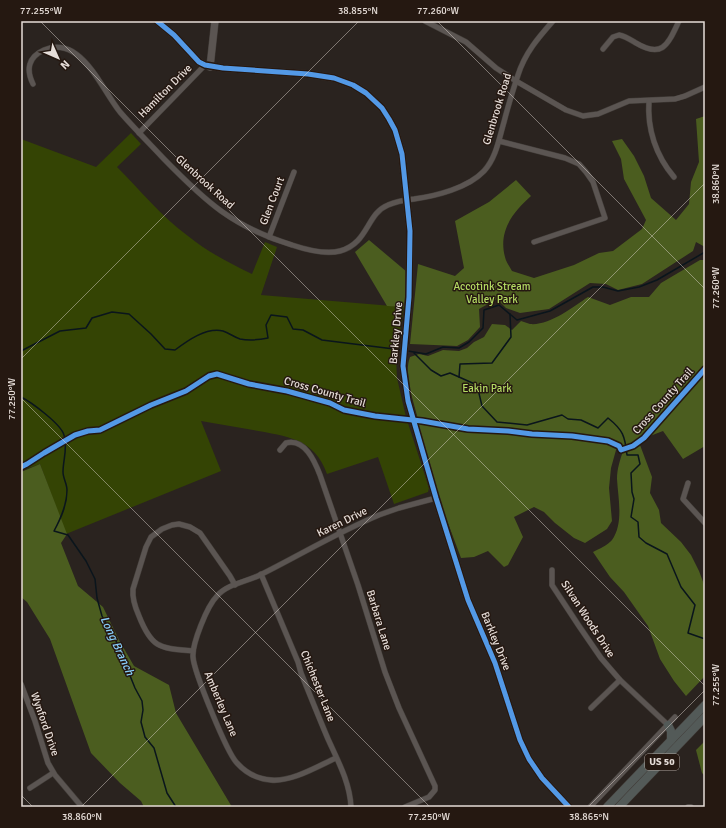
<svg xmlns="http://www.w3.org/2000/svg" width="726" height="828" font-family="Signika,sans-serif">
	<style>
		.green { fill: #344404 }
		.forest { fill: #4b5d1f }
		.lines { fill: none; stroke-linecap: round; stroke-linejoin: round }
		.stream { stroke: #0a151c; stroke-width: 1.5 }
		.street-casing { stroke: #443f3b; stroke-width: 6 }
		.secondary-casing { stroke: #443f3b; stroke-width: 8 }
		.primary-casing { stroke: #443f3b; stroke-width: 9 }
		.street { stroke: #5b5552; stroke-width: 5 }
		.secondary { stroke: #5b5552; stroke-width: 7 }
		.primary { stroke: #535a58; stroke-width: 8 }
		.cycleway-casing { stroke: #251811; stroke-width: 8 }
		.cycleway { stroke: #5399e6; stroke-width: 5 }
		.ticks { fill: none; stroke: #e6ddd8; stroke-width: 1; stroke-opacity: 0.45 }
		.labels { text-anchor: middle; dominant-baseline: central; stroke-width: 3; stroke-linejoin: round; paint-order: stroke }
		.shield { fill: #251811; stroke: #aca29c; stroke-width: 1 }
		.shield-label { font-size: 10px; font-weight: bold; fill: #e6ddd8 }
		.street-label { font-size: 11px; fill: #e6ddd8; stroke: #251811 }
		.park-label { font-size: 11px; fill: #b4db63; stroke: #251811 }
		.water-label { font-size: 12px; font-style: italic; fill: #87ccf7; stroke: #251811 }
		.neatline { fill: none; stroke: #e6ddd8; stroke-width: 1.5 }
		.ticks-label { font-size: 10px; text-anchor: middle; fill: #e6ddd8 }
	</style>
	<rect width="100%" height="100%" fill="#2a231f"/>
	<path class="green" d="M131,133L141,144L117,167C140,190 162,217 188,236C208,252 229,263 252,274L265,242L277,247L261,295L404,307L396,358L397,378L406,417L429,488L428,492L394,504L378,457L327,474C315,438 285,436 253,430C236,427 218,424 201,421L221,471L66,534L40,464L21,471V139L96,167Z"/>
	<g class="forest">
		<path d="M705,116V247L696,242L693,251L642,284L618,290L606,284L590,283L549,309L520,313L506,308L497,299L479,309L480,327L468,340L457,346L410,344L418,264L455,276L464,268L455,221L489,202L516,180L531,196C513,212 498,231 505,257C506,262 510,267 512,271L534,278L574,265L599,253L613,251L642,229L646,220L624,179L621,159L612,141L622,139L634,156L644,176L651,198L676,220L689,204L691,182L699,162L696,119Z"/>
		<polygon points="369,240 407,272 405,307 387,306 355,252"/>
		<path d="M700,260H705V367L644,439L637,444L616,450L611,468L609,488L612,521L607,529L585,543L574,538L555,523L544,512L534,507L514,517L523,537L508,565L504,567L488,551L474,557L461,558L437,494L416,423L418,420C414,401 403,376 410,357L419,354L428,356L443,350L459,351L467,348L474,342L484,337L492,324L505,325L512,330L521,321C524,322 527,323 530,324C549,326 573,307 588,297L610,305L631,297H649L661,283Z"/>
		<polygon points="705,372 705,446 683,459 663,431 650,436"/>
		<path d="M640,445L652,477L650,493L659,510L661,523L681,542L691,555L699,571L705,587V676L686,696L674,681L660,659L648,626L624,592L610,577L593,552C599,549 608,545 612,540C624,523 618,498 617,479C617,469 620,460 623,451Z"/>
		<polygon points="40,464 67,534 61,543 78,586 103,607 119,640 134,666 169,685 176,713 232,807 144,807 141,801 120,783 91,753 50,639 27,602 21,597 21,472"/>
		<polygon points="705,741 705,776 702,773 696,750"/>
	</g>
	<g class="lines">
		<g class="stream">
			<path d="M510,314L511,337L492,363L460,364L459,377L477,385L482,406L497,422L527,425L562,415L568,419L581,420L598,428L608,418C623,430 625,436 627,455H638L640,464L631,473L632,492L634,499L631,517L638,522L639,537L646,543L667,554L681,587L695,605L688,633L705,639"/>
			<path d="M21,351L60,331L86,328L92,318L112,312L129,314L151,334L165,349L175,350C187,341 206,327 223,331C229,333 234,337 240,339C250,341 258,340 268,338L266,325L271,315L287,317L293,329L303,330L322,340L402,350"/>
			<polyline points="408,351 426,354 443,347 459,348 469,342 483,328 484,310 499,305 517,320 550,311 593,287 603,287 618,291 639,287 657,280 705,252"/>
			<polyline points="414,353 431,370 441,376 450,373 459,377"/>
			<path d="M21,397C31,402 61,424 64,435C68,448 63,460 63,472C63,478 67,484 67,490C67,505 61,518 54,531L68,535L86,561L95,579L97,598L102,616L116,641L135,688L142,701L143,710L141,722L145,737L154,748L167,793L176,807"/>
		</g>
		<g class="street-casing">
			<g id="street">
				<polyline points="425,21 466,42 496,68 516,81 566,110 583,116 598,114 629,101 675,99 685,96 705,87"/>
				<path d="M603,49L613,37L619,35C625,36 631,40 636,43C663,59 668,44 679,21"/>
				<path d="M33,84C26,70 28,57 44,50C55,45 67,47 76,54C94,67 106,94 120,112C134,128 149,143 164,159C206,202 233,227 292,245C307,250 325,255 340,251C369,243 366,214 388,205C397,201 405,200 414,199C436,196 468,188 484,171C496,158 499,139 504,122C508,106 513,90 518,75C525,53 538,38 553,21"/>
				<path d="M649,101C647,129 656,156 674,177"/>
				<polyline points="139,133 205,65"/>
				<polyline points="499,141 565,158 579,164 586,172 593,182 605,218 534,242"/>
				<polyline points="269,237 294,172"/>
				<path d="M280,450L286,443C305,438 315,462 320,475L358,585L385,672L399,708L435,786V790L429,797L405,807"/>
				<polyline points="688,483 683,499 705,523"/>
				<polyline points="552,570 552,585 579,626 601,658 620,680 668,725"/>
				<path d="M261,574L298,662L301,673C310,695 319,718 328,739C338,761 350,783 351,807"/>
				<path d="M193,651C160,648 152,649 139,616C135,607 132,599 133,589L146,547L151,537L162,529L172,525L179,524L190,527L200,533L230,576L235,585"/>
				<polyline points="21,684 35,721 48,763 55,775 82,807"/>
				<polyline points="591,708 620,680"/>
				<path d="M336,758C318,766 292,782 271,780C258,779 246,773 237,763C227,753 194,672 193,657C192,644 207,606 217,596C227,584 246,582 260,575C300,555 338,532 379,515L399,508L436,498"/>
				<polyline points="30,788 53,773"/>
				<polyline points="590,807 675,717"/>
				<polyline points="688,807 691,807"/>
			</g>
		</g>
		<g class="secondary-casing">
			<g id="secondary">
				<polyline points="157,21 174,35 199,62 205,65 223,68 308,74 334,78 353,85 366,93 382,108 389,119 395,130 402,154 410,231 409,297 403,366 408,401 436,498 468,600 495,663 520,740 529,759 542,778 569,807"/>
				<polyline points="210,67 215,21"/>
			</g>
		</g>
		<g class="primary-casing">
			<g id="primary">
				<polyline points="668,725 671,731 671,740"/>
				<polyline points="607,807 705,705"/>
				<polyline points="619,807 705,717"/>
			</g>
		</g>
		<use href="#street" class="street"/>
		<use href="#secondary" class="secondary"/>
		<use href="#primary" class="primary"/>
		<g class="cycleway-casing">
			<g id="cycleway">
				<polyline points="157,21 174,35 199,62 205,65 223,68 308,74 334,78 353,85 366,93 382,108 389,119 395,130 402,154 410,231 409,297 403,366 408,401 436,498 468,600 495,663 520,740 529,759 542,778 569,807"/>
				<polyline points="21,467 27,464 44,453 75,435 88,431 100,430 151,405 186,391 209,376 217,374 249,384 287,391 330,403 344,410 375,416 422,421 468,429 508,431 532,434 572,436 608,441 619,446 621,450 633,446 644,438 705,369"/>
			</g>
		</g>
		<use href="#cycleway" class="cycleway"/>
	</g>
	<path class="ticks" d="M40,21L705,686M437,21L705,289M21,359L359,21M21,398L430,807M21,795L33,807M81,807L705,183M588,807L705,690"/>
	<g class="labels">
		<rect class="shield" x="645" y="754" width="34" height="16" rx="3"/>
		<g class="shield-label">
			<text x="662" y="762">US 50</text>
		</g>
		<g class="street-label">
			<text transform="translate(165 91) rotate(-45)">Hamilton Drive</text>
			<text transform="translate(497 109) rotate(-73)">Glenbrook Road</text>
			<text transform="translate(205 182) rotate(42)">Glenbrook Road</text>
			<text transform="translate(272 201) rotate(-69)">Glen Court</text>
			<text transform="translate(396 333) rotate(-85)">Barkley Drive</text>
			<text transform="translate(325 392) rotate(16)">Cross County Trail</text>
			<text transform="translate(663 401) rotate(-48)">Cross County Trail</text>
			<text transform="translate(342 522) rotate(-26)">Karen Drive</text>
			<text transform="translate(588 619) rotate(57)">Silvan Woods Drive</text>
			<text transform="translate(379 620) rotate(73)">Barbara Lane</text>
			<text transform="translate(496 641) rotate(68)">Barkley Drive</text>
			<text transform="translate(318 686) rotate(68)">Chichester Lane</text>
			<text transform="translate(221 704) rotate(67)">Amberley Lane</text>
			<text transform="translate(45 724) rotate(71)">Wynford Drive</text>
		</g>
		<g class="park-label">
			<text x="492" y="286">Accotink Stream<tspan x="492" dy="13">Valley Park</tspan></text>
			<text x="487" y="388">Eakin Park</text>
		</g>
		<g class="water-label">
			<text transform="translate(117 646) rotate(65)">Long Branch</text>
		</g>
	</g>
	<rect width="726" height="828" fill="none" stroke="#251811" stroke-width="44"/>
	<g transform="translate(58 58) rotate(135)" stroke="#251811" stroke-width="3" paint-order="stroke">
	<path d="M0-3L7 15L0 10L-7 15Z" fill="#e6ddd8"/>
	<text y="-6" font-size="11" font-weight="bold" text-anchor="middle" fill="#e6ddd8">N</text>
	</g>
	<rect x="22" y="22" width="682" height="784" class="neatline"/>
	<g class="ticks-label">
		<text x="41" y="14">77.255°W</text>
		<text x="358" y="14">38.855°N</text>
		<text x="438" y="14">77.260°W</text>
		<text transform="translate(715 184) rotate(-90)" y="4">38.860°N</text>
		<text transform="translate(715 288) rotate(-90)" y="4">77.260°W</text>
		<text transform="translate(11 399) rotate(-90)" y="4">77.250°W</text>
		<text transform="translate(715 685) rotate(-90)" y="4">77.255°W</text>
		<text x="82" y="820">38.860°N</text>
		<text x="429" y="820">77.250°W</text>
		<text x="589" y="820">38.865°N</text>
	</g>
</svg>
